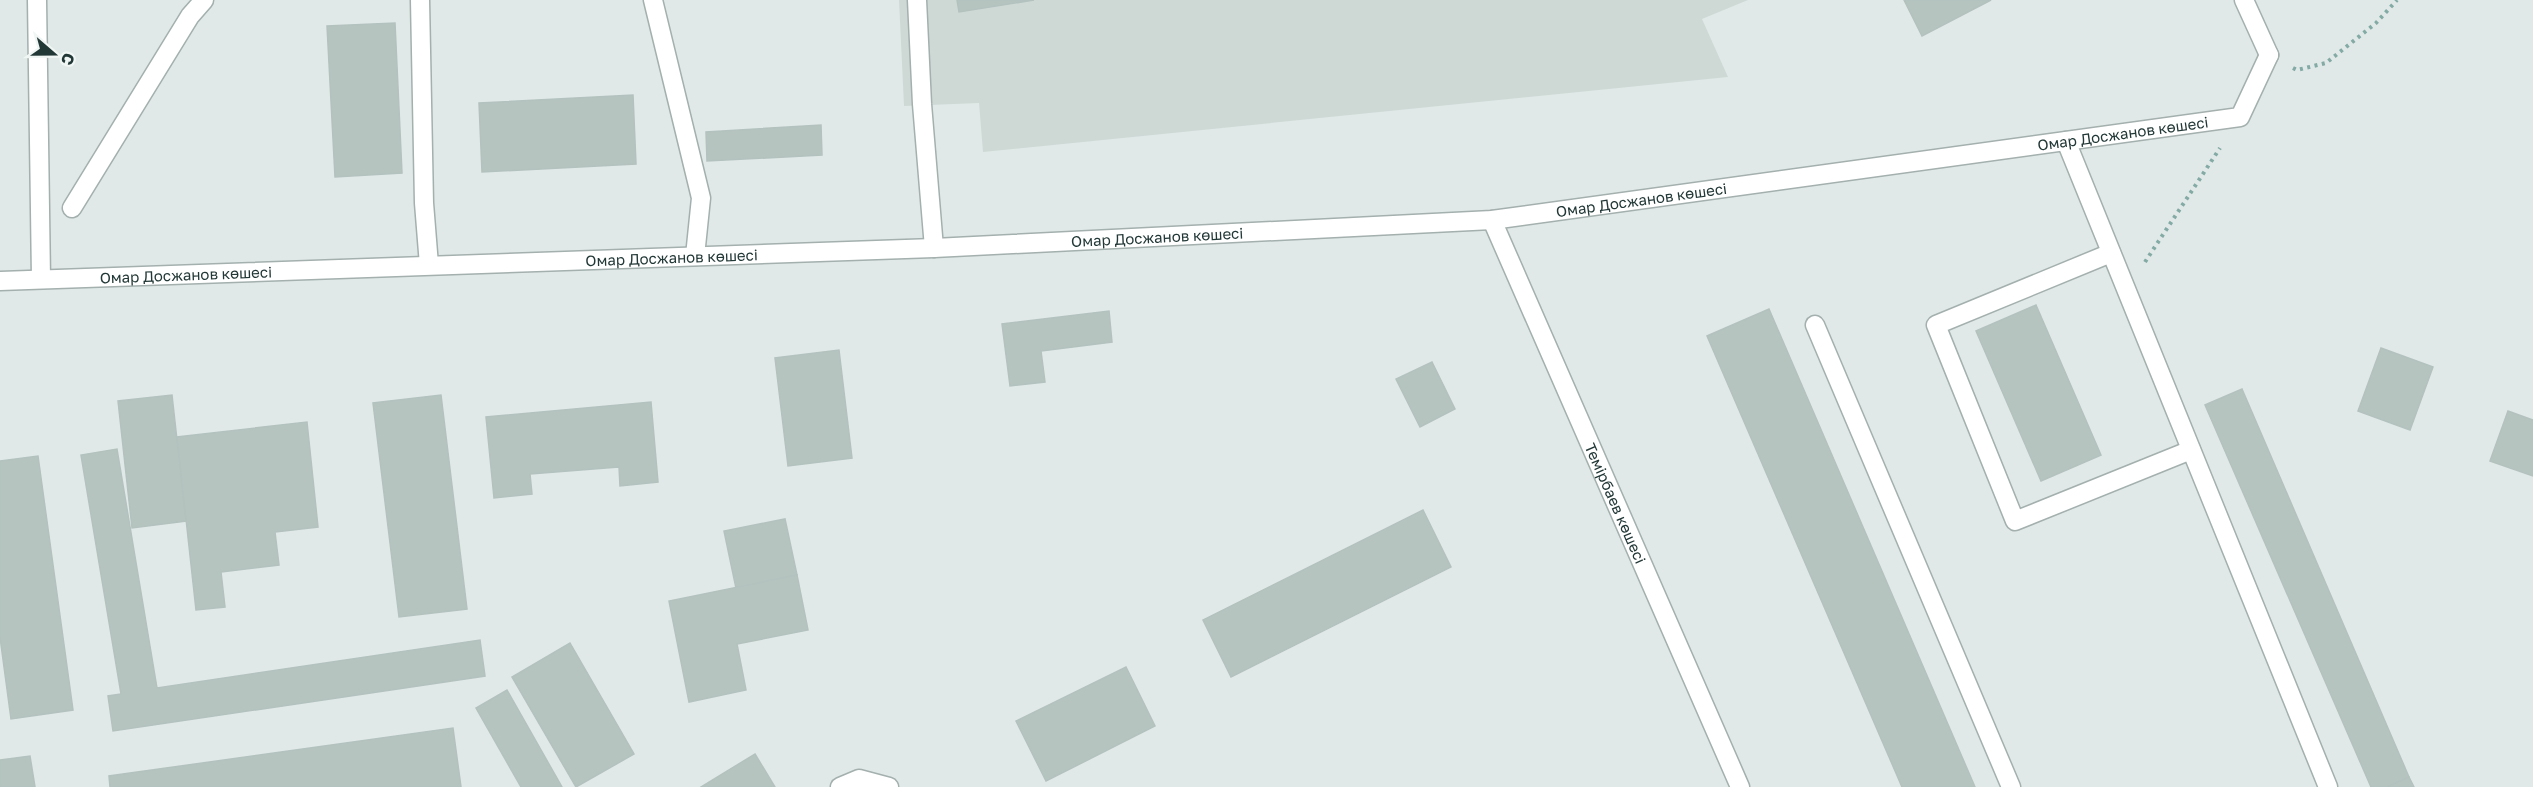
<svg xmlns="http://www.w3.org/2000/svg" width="2533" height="787" font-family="'Golos Text',sans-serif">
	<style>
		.built { fill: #ced9d6 }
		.building { fill: #b6c4c0; stroke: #b3c2be; stroke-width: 1.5 }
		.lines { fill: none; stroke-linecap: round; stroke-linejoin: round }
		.service-casing { stroke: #a3b0ae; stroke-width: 21 }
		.minor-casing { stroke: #a3b0ae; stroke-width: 21 }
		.tertiary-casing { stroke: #a3b0ae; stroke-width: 21 }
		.path { stroke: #83aaa4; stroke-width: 4; stroke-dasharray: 3 4.5; stroke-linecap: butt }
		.service { stroke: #fff; stroke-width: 18 }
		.minor { stroke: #fff; stroke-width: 18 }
		.tertiary { stroke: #fff; stroke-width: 18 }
		.labels { text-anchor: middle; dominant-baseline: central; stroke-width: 4.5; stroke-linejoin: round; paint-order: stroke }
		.street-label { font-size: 15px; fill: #223836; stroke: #f0f6f4 }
	</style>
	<rect width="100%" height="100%" fill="#e0e9e7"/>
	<polygon class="built" points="899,0 1748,0 1702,19 1728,77 983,152 979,103 904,106"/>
	<g class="building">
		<polygon points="957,0 1034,0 959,12"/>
		<polygon points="1904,0 1991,0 1922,36"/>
		<polygon points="395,23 402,173 335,177 327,26"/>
		<polygon points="633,95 636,164 482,172 479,103"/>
		<polygon points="821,125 822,155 707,161 706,132"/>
		<polygon points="2036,305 2101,455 2041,481 1976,331"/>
		<polygon points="1769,309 1975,787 1902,787 1707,336"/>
		<polygon points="1109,311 1112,342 1041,351 1045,382 1010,386 1002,324"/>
		<polygon points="2381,348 2433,367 2410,430 2358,411"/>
		<polygon points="839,350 852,458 788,466 775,358"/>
		<polygon points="1432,362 1455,409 1420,427 1396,379"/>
		<polygon points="2242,389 2409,777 2387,787 2371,787 2205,405"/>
		<polygon points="172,395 186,521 132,528 118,401"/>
		<polygon points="441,395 467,609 399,617 373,403"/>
		<polygon points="651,402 658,482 620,486 619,467 530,474 532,494 494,498 486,417"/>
		<polygon points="2508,411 2533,420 2533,476 2490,461"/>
		<polygon points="307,422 318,527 275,532 279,565 221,572 225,607 196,610 177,437"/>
		<polygon points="117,449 157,688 480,640 485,676 113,731 108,696 121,694 81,455"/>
		<polygon points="38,456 73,710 11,719 0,637 0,461"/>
		<polygon points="1423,510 1451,567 1231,677 1203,620"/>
		<polygon points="785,519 797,575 736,588 724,531"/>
		<polygon points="797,575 808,630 737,644 746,690 689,702 669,601"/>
		<polygon points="570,643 634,754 576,787 512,677"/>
		<polygon points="1126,667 1155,726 1046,781 1016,721"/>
		<polygon points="507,690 562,787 521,787 476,708"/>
		<polygon points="453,728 461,787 110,787 109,776"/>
		<polygon points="755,754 775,787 701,787"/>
		<polygon points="30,756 35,787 0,787 0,760"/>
		<polygon points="2409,777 2414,787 2387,787"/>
	</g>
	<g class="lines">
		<g class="service-casing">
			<g id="service">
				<polyline points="37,0 41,279"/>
				<polyline points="420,0 424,203 429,265"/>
				<polyline points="653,0 701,198 695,256"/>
				<polyline points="917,0 922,104 934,248"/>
				<polyline points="2066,141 2328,787"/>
				<polyline points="72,208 190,16 204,0"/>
				<polyline points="2111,253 1936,325 2015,521 2191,450"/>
				<polyline points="1815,325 2011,787"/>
				<polyline points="840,787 859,779 889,787"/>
			</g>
		</g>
		<g class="minor-casing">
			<polyline id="minor" points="2244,0 2269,55"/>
		</g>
		<g class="tertiary-casing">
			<g id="tertiary">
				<path id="s1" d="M1492,220L1740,787"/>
				<path id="s2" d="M0,281L934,248L1492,220L2240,117L2269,55"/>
			</g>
		</g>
		<g class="path">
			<polyline points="2293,68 2297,70 2326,63 2376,23 2397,0"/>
			<polyline points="2145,262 2220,148"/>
		</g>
		<use href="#service" class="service"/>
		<use href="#minor" class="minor"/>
		<use href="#tertiary" class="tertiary"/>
	</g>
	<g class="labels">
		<g class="street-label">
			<text stroke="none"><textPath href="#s2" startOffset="2130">Омар Досжанов көшесі</textPath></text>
			<text stroke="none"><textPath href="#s2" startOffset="1644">Омар Досжанов көшесі</textPath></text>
			<text stroke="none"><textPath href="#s2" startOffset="1158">Омар Досжанов көшесі</textPath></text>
			<text stroke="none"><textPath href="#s2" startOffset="672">Омар Досжанов көшесі</textPath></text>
			<text stroke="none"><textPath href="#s2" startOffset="186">Омар Досжанов көшесі</textPath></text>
			<text stroke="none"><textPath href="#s1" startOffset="309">Темірбаев көшесі</textPath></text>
		</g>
	</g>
	<g transform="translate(54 54) rotate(110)" stroke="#f0f6f4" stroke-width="4.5" paint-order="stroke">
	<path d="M0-4.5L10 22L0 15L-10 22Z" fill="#223836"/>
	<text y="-9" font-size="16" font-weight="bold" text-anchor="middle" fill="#223836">С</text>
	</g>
</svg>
